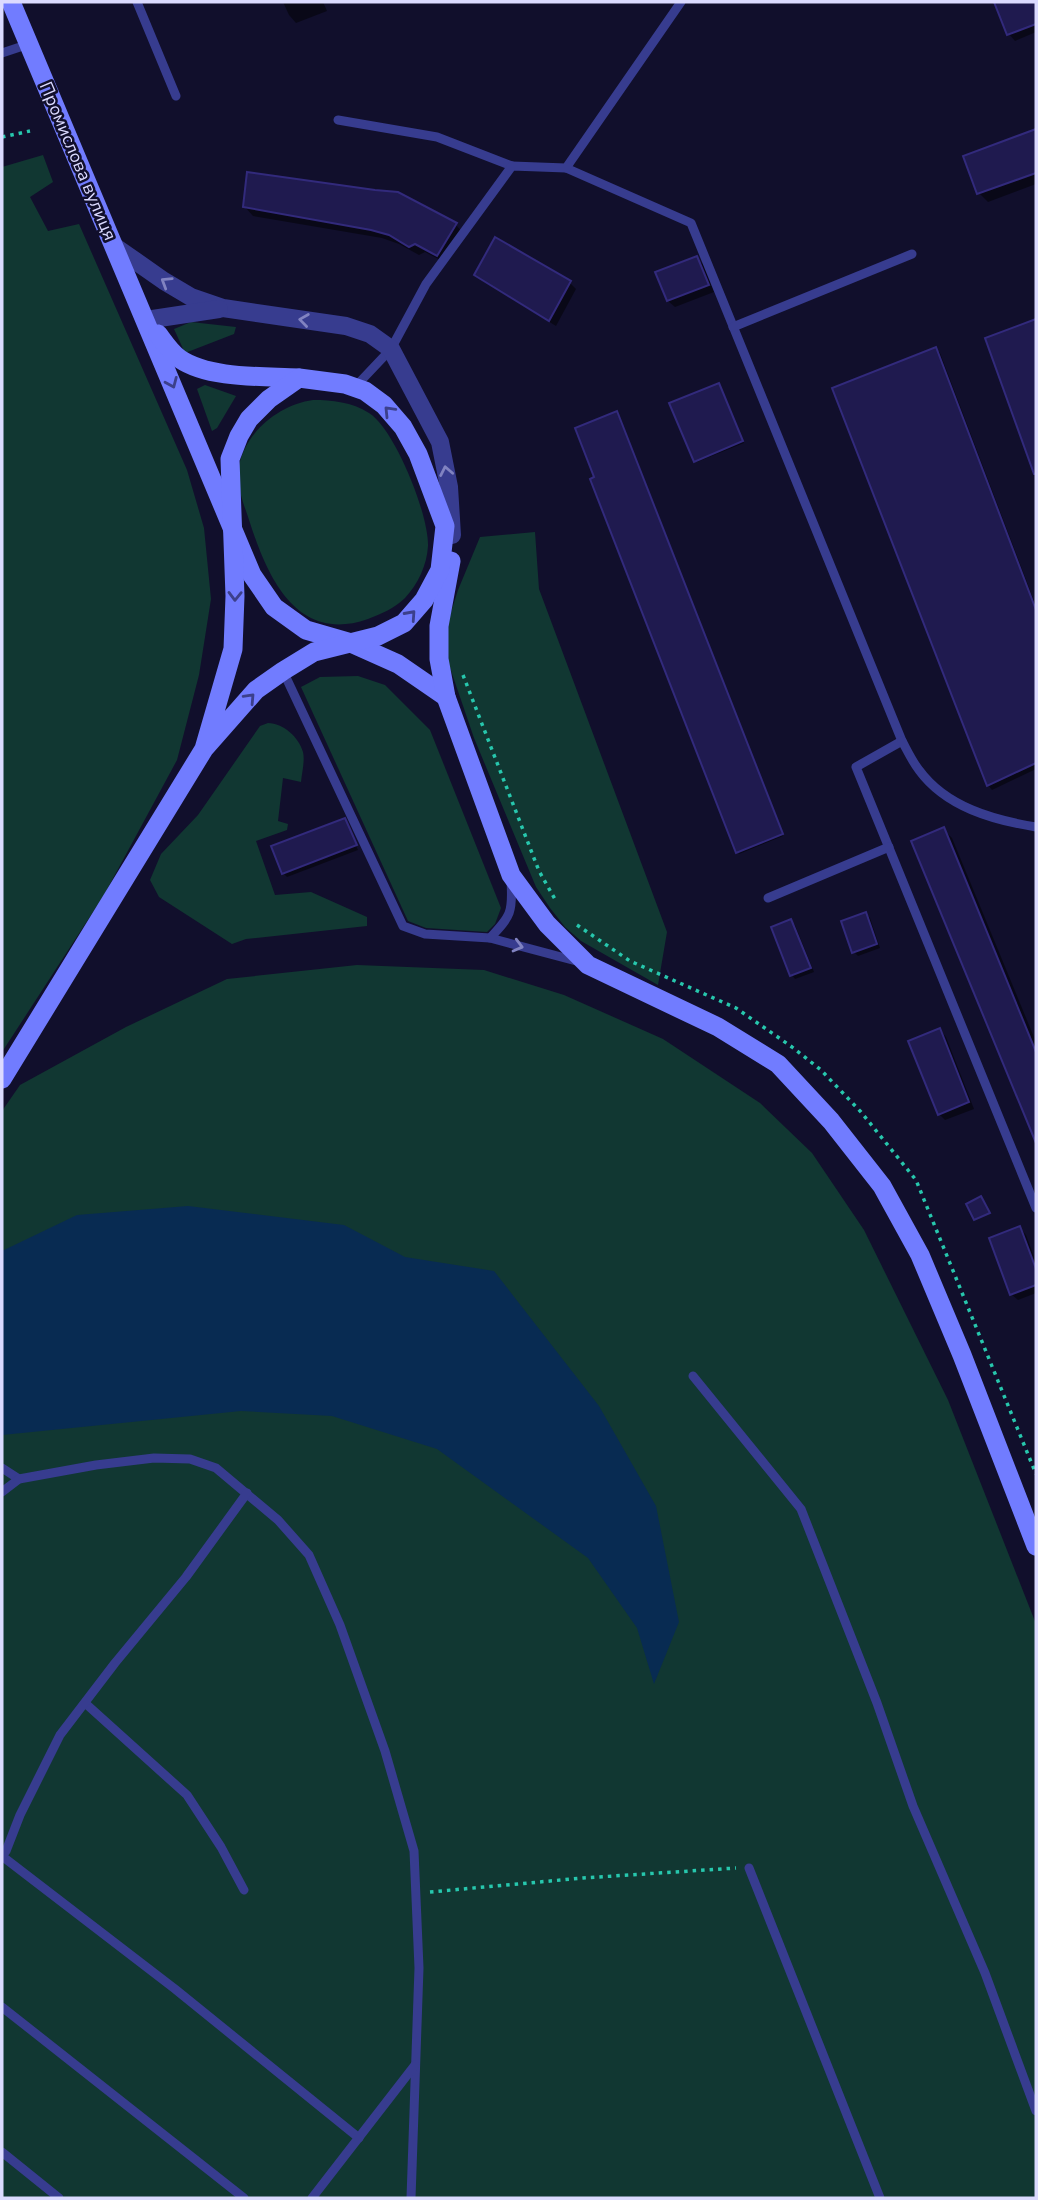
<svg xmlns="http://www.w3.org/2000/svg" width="1038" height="2200" font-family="'Nunito Sans',sans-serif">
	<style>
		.green { fill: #113732 }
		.water { fill: #082b52 }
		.shadow { fill: #0007 }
		.building { fill: #1f1a4f; stroke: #322a7c; stroke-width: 2 }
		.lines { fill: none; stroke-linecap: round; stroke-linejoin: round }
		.path { stroke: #27c7ad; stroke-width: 3.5; stroke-dasharray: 3.5 5; stroke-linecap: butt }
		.service { stroke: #373c8f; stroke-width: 9 }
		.minor { stroke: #373c8f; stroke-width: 18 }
		.secondary { stroke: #717cff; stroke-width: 19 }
		.oneway { stroke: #8183c1 }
		.oneway2 { stroke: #3c408b }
		.labels { text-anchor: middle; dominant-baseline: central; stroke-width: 5; stroke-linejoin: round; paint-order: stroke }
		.street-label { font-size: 18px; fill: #dbdaff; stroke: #110f2c }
	</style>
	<rect width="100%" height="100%" fill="#110f2c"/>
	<g class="green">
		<polygon points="43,155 53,182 30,197 48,231 79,224 187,470 204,528 211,599 199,675 177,760 104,895 2,1052 2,167"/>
		<polygon points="191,322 236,327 234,334 185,353 174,329"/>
		<polygon points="205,385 236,396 217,428 212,431 197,389"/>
		<path d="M313,400C332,400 352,402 369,413C395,429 429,515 428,546C427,565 418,584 405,598C395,608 381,614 368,619C297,644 268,578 250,523C245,507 237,489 238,472C242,434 278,405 313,400Z"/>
		<polygon points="535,532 539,589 667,932 658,985 581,941 565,927 550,908 536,887 474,738 446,656 445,631 458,590 480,537"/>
		<polygon points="358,676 385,685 430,730 501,908 495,924 487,932 426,928 408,921 301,687 320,677"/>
		<path d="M268,723C283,723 299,737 303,752C305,761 302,772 301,782L283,778L278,821L288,824L287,830L256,841L275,895L311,892L367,917V926L246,939L232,944L159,897L150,880L161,854L198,815L260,726Z"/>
		<polygon points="357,965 484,970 564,995 663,1039 760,1103 812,1153 864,1230 948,1400 1036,1624 1036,2198 2,2198 2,1111 20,1085 126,1027 227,979"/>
	</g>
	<polygon class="water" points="188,1206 344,1225 405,1257 494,1271 599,1406 656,1506 679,1622 654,1684 637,1628 588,1558 437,1449 332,1416 241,1411 2,1435 2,1251 77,1215"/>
	<g class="shadow">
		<polygon points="283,2 323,2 327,11 296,23 289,15"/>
		<polygon points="996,2 1036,2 1036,32 1015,41 1009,34"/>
		<polygon points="1036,131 1036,184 988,202 979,193 966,157"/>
		<polygon points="245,207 456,225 464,234 446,263 425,252 419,255 399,244 382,238 253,216"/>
		<polygon points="696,258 703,264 714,292 675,307 668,301"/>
		<polygon points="476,275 570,283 576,289 556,326 483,281"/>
		<polygon points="1036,321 1036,474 987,339"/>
		<polygon points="936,349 940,353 1036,606 1036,769 992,790 988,785"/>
		<polygon points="720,386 744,443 697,462 695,461"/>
		<polygon points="617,413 783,836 739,854 596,478"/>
		<polygon points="345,822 358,850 287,877 283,873"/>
		<polygon points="943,829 952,838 1036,1042 1036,1136"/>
		<polygon points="866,914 870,918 880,948 858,956 854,952"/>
		<polygon points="791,921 795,925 814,972 795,979 792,975"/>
		<polygon points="940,1030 946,1037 974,1109 945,1120 939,1114"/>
		<polygon points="1020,1228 1026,1235 1036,1262 1036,1293 1018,1300 1011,1294"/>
	</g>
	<g class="building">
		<polygon points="994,2 1036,2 1036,24 1007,35"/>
		<polygon points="1036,129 1036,173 977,194 963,156"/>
		<polygon points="247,172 375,190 398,192 457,223 437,256 415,244 409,247 389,235 371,230 243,207"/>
		<polygon points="495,237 571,281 549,321 474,275"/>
		<polygon points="697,256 709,285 667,301 655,272"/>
		<polygon points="1036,319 1036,474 1034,474 985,338"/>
		<polygon points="936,347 1036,610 1036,763 987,786 832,388"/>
		<polygon points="719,383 743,441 694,462 669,403"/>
		<polygon points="617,411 783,834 736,853 590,479 594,477 575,428"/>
		<polygon points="345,818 357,845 282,874 271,846"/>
		<polygon points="944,827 1036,1052 1036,1143 911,841"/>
		<polygon points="866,912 877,944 852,953 841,921"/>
		<polygon points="791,919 811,968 790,976 771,927"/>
		<polygon points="940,1028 969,1102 938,1115 908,1041"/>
		<polygon points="981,1196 990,1213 974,1220 966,1204"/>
		<polygon points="1020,1226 1036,1269 1036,1285 1010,1295 989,1238"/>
	</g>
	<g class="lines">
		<g class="path">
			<polyline points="2,137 30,131"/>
			<polyline points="463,675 539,871 556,901"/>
			<polyline points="577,925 630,961 736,1008 792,1047 821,1070 861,1112 916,1180 1036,1474"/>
			<polyline points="430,1892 583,1878 736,1868"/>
		</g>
		<g class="service">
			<polyline points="137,2 176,96"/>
			<polyline points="2,53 29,44"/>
			<polyline points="338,120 437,137 512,166"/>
			<polyline points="566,168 691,223 902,741 856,767 1036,1208"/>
			<polyline points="733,327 912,254"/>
			<polyline points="356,386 391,349 426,284 512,166 566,168 681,2"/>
			<polyline points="283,671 403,926 425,934 490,938 580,962"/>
			<path d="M902,741C907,750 912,761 919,770C946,807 993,820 1036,827"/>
			<polyline points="768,898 889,847"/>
			<path d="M490,938C511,916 513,912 511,881"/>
			<polyline points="693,1376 801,1509 877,1703 913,1806 985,1973 1036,2111"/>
			<polyline points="2,1468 19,1479"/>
			<polyline points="2,1492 19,1479 96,1465 154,1458 190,1459 216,1468 278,1520 309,1555 340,1625 385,1751 414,1851 419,1968 411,2198"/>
			<polyline points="85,1703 187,1795 221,1847 244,1890"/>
			<polyline points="2,1856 175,1989 359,2138"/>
			<polyline points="2,1856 6,1851 20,1815 60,1735 115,1663 186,1577 247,1493"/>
			<polyline points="749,1868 880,2198"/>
			<polyline points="2,2007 244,2198"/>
			<polyline points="2,2152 59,2198"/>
			<polyline points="312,2198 415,2065"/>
		</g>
		<g class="minor">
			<polyline points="114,246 164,281 191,297 223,308 346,326 370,334 391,349 440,442 449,487 452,535"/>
			<polyline points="146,320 219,309"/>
		</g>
		<g class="secondary">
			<polyline points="11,2 252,575 274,607 306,630 351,643 398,664 446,697"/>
			<path d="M158,334C164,342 171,353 180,359C209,379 264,376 299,378"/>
			<polyline points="451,561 439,626 439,659 446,697 511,875 547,924 588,965 718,1027 778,1064 831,1121 882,1186 920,1255 962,1355 1036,1546"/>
			<polyline points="2,1079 204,749 256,690 283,671 314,652 378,636 404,623 424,600 440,570 445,526 418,454 403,427 384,405 365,391 345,384 299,378 269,399 249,419 239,436 230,459 235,596 233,649 204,749"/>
		</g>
	</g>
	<defs><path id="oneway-chevron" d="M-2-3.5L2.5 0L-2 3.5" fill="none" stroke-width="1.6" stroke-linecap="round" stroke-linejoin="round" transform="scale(1.75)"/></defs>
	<g class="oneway">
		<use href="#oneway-chevron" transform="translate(166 282) rotate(-148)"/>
		<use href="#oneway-chevron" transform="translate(304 320) rotate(-172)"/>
		<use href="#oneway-chevron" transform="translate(446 471) rotate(-101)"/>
		<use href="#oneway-chevron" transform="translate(518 946) rotate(15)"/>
	</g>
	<g class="oneway2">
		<use href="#oneway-chevron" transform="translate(172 383) rotate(67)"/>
		<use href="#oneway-chevron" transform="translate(389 411) rotate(-134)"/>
		<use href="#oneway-chevron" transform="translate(235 596) rotate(91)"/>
		<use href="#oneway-chevron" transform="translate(411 615) rotate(-48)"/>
		<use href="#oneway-chevron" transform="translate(250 698) rotate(-47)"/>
	</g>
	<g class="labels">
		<g class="street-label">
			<text transform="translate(78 161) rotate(67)">Промислова вулиця</text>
		</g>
	</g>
	<rect width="1038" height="2200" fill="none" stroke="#dbdaff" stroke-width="7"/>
</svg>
